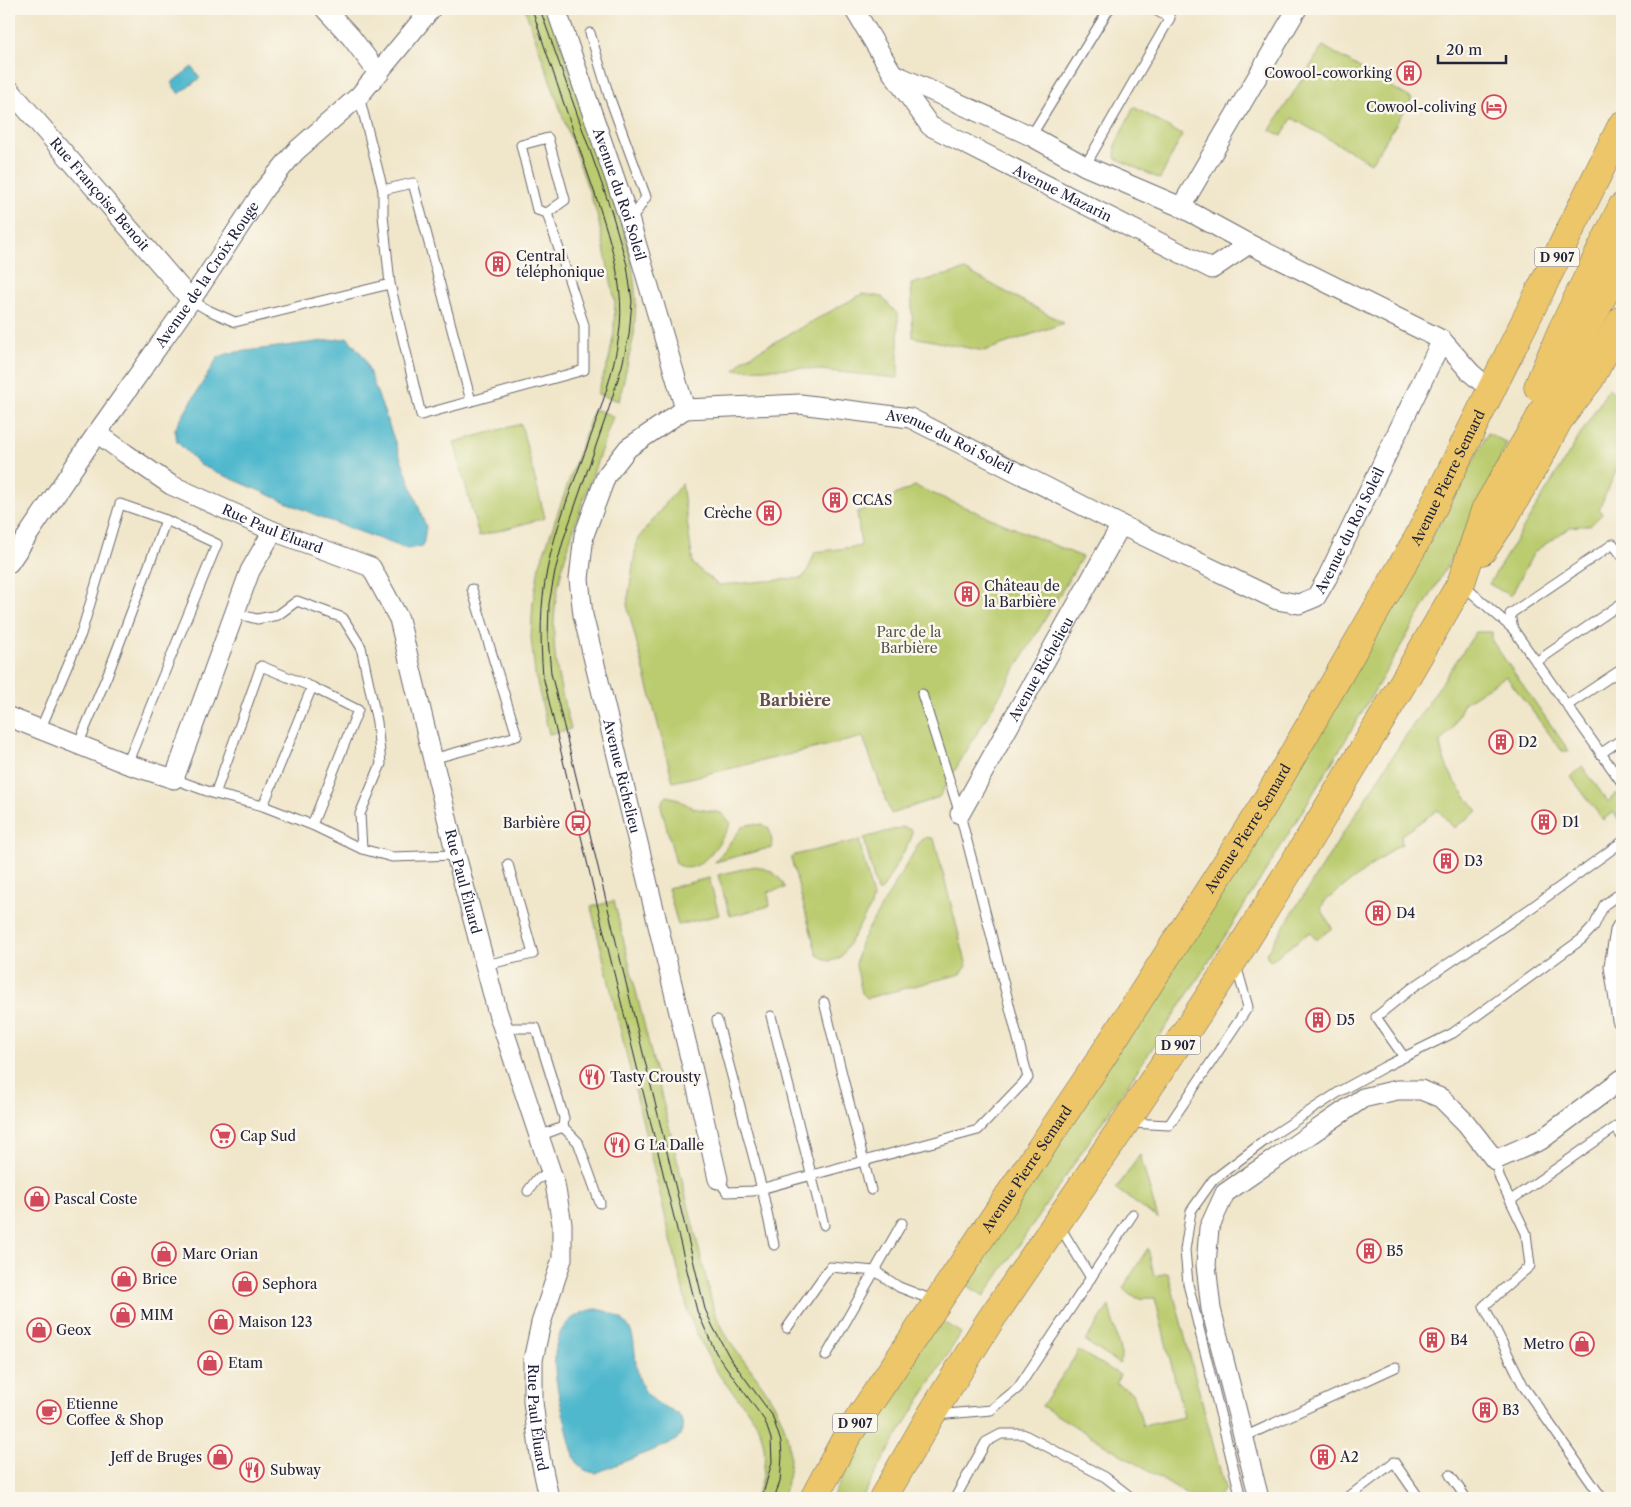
<svg xmlns="http://www.w3.org/2000/svg" width="1631" height="1507" font-family="'Libre Caslon Text',serif">
	<style>
		.green { fill: #bbcc6f; stroke: #6e7755 }
		.water { fill: #4fb8cd; stroke: #386d84 }
		.lines { fill: none; stroke-linecap: round; stroke-linejoin: round }
		.service-casing { stroke: #6a676d; stroke-width: 11 }
		.minor-casing { stroke: #6a676d; stroke-width: 21 }
		.primary-casing { stroke: #6a676d; stroke-width: 29 }
		.service { stroke: #fff; stroke-width: 9 }
		.minor { stroke: #fff; stroke-width: 19 }
		.primary { stroke: #ecc669; stroke-width: 28 }
		.tram { stroke: #22223b; stroke-width: 1 }
		.labels { text-anchor: middle; dominant-baseline: central; stroke-width: 5; stroke-linejoin: round; paint-order: stroke }
		.shield { fill: #fbf7ec; stroke: #636270; stroke-width: 1 }
		.shield-label { font-size: 12px; font-weight: bold; fill: #22223b }
		.poi-label { font-size: 14px; fill: #22223b; stroke: #fbf7ec; text-anchor: start }
		.street-label { font-size: 14px; fill: #22223b; stroke: #fbf7ec }
		.park-label { font-size: 14px; fill: #50554b; stroke: #fbf7ec }
		.quarter-label { font-size: 16px; font-weight: bold; fill: #604f4e; stroke: #fbf7ec }
	</style>
	<rect width="100%" height="100%" fill="#fbf7ec"/>
	<filter id="ink" filterUnits="userSpaceOnUse"><feTurbulence type="fractalNoise" baseFrequency=".02" numOctaves="2"/><feDisplacementMap in="SourceGraphic" scale="10" xChannelSelector="R" yChannelSelector="G"/><feConvolveMatrix kernelMatrix="1 2 1 2 8 2 1 2 1" color-interpolation-filters="sRGB"/></filter>
	<filter id="wash" filterUnits="userSpaceOnUse"><feTurbulence type="fractalNoise" baseFrequency=".0096" numOctaves="4" result="noise"/><feDisplacementMap in="SourceGraphic" scale="20" xChannelSelector="R" yChannelSelector="G"/><feGaussianBlur stdDeviation="1.12" result="paint"/><feColorMatrix in="noise" values="0 0 0 0 0 0 0 0 0 0 0 0 0 0 0 0 0 1.4 0 .05"/><feComposite in="paint" operator="in"/></filter>
	<g filter="url(#wash)">
		<rect width="100%" height="100%" fill="#f0e6ca"/>
		<g class="green">
			<polygon points="525,9 549,9 622,224 632,263 636,300 634,335 619,401 597,394 609,360 614,332 615,301 597,214"/>
			<polygon points="1323,46 1412,99 1371,163 1292,118 1282,136 1270,130"/>
			<polygon points="1134,107 1182,135 1160,179 1115,158 1116,143"/>
			<polygon points="965,270 1064,323 984,351 913,337 911,284"/>
			<polygon points="862,294 882,297 898,315 898,378 800,368 735,370 744,359"/>
			<polygon points="1609,388 1617,398 1622,458 1599,509 1602,514 1591,525 1570,527 1534,552 1511,596 1489,584"/>
			<path d="M594,409L613,416C603,444 594,471 584,499C568,544 552,591 554,639C555,670 563,699 571,729L549,734L535,674L531,638L533,602L539,567Z"/>
			<polygon points="521,424 545,518 479,536 454,442"/>
			<polygon points="1488,433 1507,443 1477,511 1436,586 1342,746 1275,856 1212,957 1145,1059 984,1296 962,1282 1440,523"/>
			<polygon points="682,483 693,564 718,585 802,578 807,572 815,552 861,546 857,512 915,486 1082,557 939,797 891,814 863,737 673,782 627,605 637,540"/>
			<path d="M1476,632H1492V641L1569,751H1562L1506,676L1464,703L1452,729L1440,742C1443,769 1461,791 1478,811L1454,828L1438,810L1401,835L1402,844L1394,848L1325,901L1321,908L1332,928L1316,940L1310,932L1270,961L1266,954L1401,743Z"/>
			<polygon points="1582,766 1608,802 1616,793 1622,800 1622,825 1613,812 1603,820 1571,777"/>
			<path d="M667,796L675,798L693,808L721,813L731,823C722,839 698,882 676,863L661,806L663,800Z"/>
			<polygon points="752,824 763,825 769,828 773,847 715,862 743,826"/>
			<polygon points="903,827 912,830 911,839 882,890 877,892 864,838"/>
			<polygon points="927,837 934,839 967,966 961,974 867,998 862,993 856,965 860,943 921,840"/>
			<polygon points="859,840 873,898 871,906 843,954 839,959 829,961 817,955 791,858 795,855"/>
			<path d="M755,866C769,870 779,873 785,888L768,892L770,906L730,916L718,875Z"/>
			<polygon points="709,878 719,915 678,925 668,888"/>
			<path d="M614,901L714,1311C720,1322 725,1334 732,1345C740,1357 750,1367 758,1379C785,1416 800,1453 782,1498H755C766,1472 770,1442 753,1418C744,1404 732,1392 722,1379C708,1359 698,1337 689,1315L591,907Z"/>
			<polygon points="1140,1155 1158,1219 1116,1189"/>
			<path d="M1148,1248L1154,1276L1168,1273L1225,1489L1217,1498H1192L1042,1406L1079,1351L1120,1375L1116,1383L1133,1393L1143,1426L1184,1417L1155,1298C1139,1298 1134,1301 1123,1288Z"/>
			<polygon points="1109,1306 1122,1359 1119,1364 1085,1341"/>
			<polygon points="937,1317 961,1333 886,1455 862,1498 832,1498 861,1441 886,1398"/>
		</g>
		<g class="water">
			<polygon points="192,67 200,78 179,94 171,83"/>
			<polygon points="348,338 364,357 426,527 423,546 407,549 325,519 200,465 177,442 175,429 218,357 230,353"/>
			<path d="M1622,1088V1114C1614,1106 1615,1097 1622,1088Z"/>
			<path d="M596,1309C652,1319 624,1358 645,1391C650,1397 656,1403 663,1406C670,1410 678,1411 681,1419C685,1428 681,1437 673,1442L596,1473C590,1472 584,1471 579,1465C572,1457 568,1433 565,1421C555,1381 538,1319 596,1309Z"/>
		</g>
	</g>
	<g filter="url(#ink)">
		<g class="lines">
			<g class="service-casing">
				<g id="service">
					<polyline points="590,33 609,96 646,197 630,222"/>
					<polyline points="359,96 383,190 383,215 390,284 421,415 584,370 584,325 547,213 565,200 548,138 521,145 537,210 547,213"/>
					<polyline points="1031,136 1109,9"/>
					<polyline points="1085,166 1170,18 1153,9"/>
					<polyline points="383,190 413,183 471,401"/>
					<polyline points="191,300 208,310 235,322 390,284"/>
					<polyline points="1463,585 1513,629 1622,783"/>
					<polyline points="234,613 257,619 278,615 297,601 343,618 361,647 377,722 381,764 360,814 362,849"/>
					<polyline points="1513,629 1510,614 1613,544 1622,556"/>
					<polyline points="1536,662 1622,603"/>
					<polyline points="1568,705 1622,669"/>
					<polyline points="40,730 81,634 120,504 166,520 217,544 127,764"/>
					<polyline points="78,745 109,671 166,520"/>
					<polyline points="1600,754 1622,739"/>
					<polyline points="432,759 517,736 472,589"/>
					<polyline points="174,779 215,794 263,806 312,825 362,849 392,857 456,855"/>
					<polyline points="215,794 261,666 312,687"/>
					<polyline points="263,806 312,687 358,710 312,825"/>
					<polyline points="485,965 533,954 508,864"/>
					<polyline points="824,1002 871,1190"/>
					<polyline points="771,1016 824,1225"/>
					<polyline points="717,1020 762,1189 774,1245"/>
					<polyline points="503,1028 536,1028 564,1118 563,1127 539,1136"/>
					<polyline points="1404,1057 1376,1017 1412,988 1531,908 1622,842"/>
					<polyline points="1130,1123 1169,1125 1248,1007 1236,965"/>
					<polyline points="563,1127 578,1142 600,1203"/>
					<polyline points="1495,1160 1500,1179 1526,1233 1530,1266 1484,1306 1524,1387 1602,1498"/>
					<polyline points="718,1179 727,1192 753,1191 978,1130 1028,1078 960,814 922,694"/>
					<polyline points="528,1191 536,1180 551,1172"/>
					<polyline points="1511,1200 1616,1127 1622,1137"/>
					<polyline points="1060,1227 1091,1278"/>
					<polyline points="787,1328 830,1267 875,1271 899,1287 935,1301"/>
					<polyline points="826,1356 902,1223"/>
					<polyline points="936,1415 991,1410 1018,1388 1133,1214"/>
					<polyline points="1244,1437 1396,1367"/>
					<polyline points="1450,1475 1466,1498"/>
					<polyline points="955,1498 986,1442 1001,1434 1023,1434 1105,1477 1132,1498"/>
					<polyline points="1241,1498 1188,1284 1185,1250 1191,1211 1213,1180 1267,1139 1342,1090 1384,1067 1453,1033 1582,939 1594,926 1604,905 1622,892"/>
					<polyline points="1347,1498 1394,1462 1419,1498"/>
				</g>
			</g>
			<g class="minor-casing">
				<g id="minor">
					<polyline points="325,9 351,37 379,74"/>
					<path id="s1" d="M556,9L630,222L685,409"/>
					<path id="s2" d="M854,9L893,74L930,126L1212,269L1249,244L1442,340L1471,373L1491,390"/>
					<polyline points="894,74 1031,136 1085,166 1181,207 1249,244"/>
					<path id="s3" d="M9,89L191,300"/>
					<polyline points="1181,207 1297,9"/>
					<path id="s4" d="M685,409L800,404L910,418L1121,525L1277,600L1299,604L1316,597L1327,578L1442,340"/>
					<path id="s5" d="M685,409L628,448L606,476L584,535L579,579L583,615L690,1058L718,1179"/>
					<path id="s6" d="M97,433L126,454L171,485L273,531L371,567L399,619L456,855L497,1010L555,1184L562,1224V1259L541,1323L533,1360V1402L540,1456L549,1498"/>
					<path id="s7" d="M9,563L97,433L191,300L265,188L296,151L359,96L431,9"/>
					<polyline points="9,717 127,764 174,779 250,571 273,531"/>
					<path id="s8" d="M960,814L1121,525"/>
					<polyline points="1622,927 1620,931 1614,966 1622,1020"/>
					<polyline points="1259,1498 1211,1309 1206,1265 1209,1228 1225,1193 1363,1098 1397,1090 1421,1090 1441,1098 1466,1123 1495,1160 1541,1140 1622,1079"/>
				</g>
			</g>
			<g class="primary-casing">
				<g id="primary">
					<polyline points="1538,387 1562,330 1622,207"/>
					<polyline points="1482,551 1503,520 1542,452 1558,421 1590,379 1622,320"/>
					<path id="s9" d="M814,1498L846,1438L1100,1060L1265,803L1418,538L1622,125"/>
					<polyline points="883,1498 931,1415 989,1322 1125,1123 1234,959 1309,839 1383,717 1461,583 1485,510 1537,423 1622,259"/>
				</g>
			</g>
			<use href="#service" class="service"/>
			<use href="#minor" class="minor"/>
			<use href="#primary" class="primary"/>
			<g class="tram">
				<path d="M532,9C548,58 565,107 582,156C600,211 628,276 619,335C607,417 563,490 547,570C540,606 540,639 543,676L598,908L697,1311L716,1353L765,1421L771,1439L772,1462L762,1498"/>
				<polyline points="540,9 611,210 627,265 632,301 629,335 622,366 609,408 564,538 555,571 549,604 548,639 551,673 705,1309 713,1327 730,1358 772,1415 781,1442 782,1456 780,1482 774,1498"/>
			</g>
		</g>
	</g>
	<defs>
		<g id="building-ring" transform="scale(1.25)"><circle r="9.5" fill="#fbf7ec" stroke="#d1495b" stroke-width="1.5"/><path d="M-4-6H4V6H1V3H-1V6H-4ZM-2.5-4.3h1.7v1.8h-1.7ZM.8-4.3h1.7v1.8H.8ZM-2.5-1h1.7V.8h-1.7ZM.8-1h1.7V.8H.8Z" fill="#d1495b"/></g>
		<g id="hotel-ring" transform="scale(1.25)"><circle r="9.5" fill="#fbf7ec" stroke="#d1495b" stroke-width="1.5"/><path d="M-6-4.5h1.5V1H6V5H4.5V3h-9V5H-6ZM-4 0a1.8 1.8 0 1 1 3.6 0ZM.5 0V-2.5h3Q6-2.5 6 0Z" fill="#d1495b"/></g>
		<g id="bus-ring" transform="scale(1.25)"><circle r="9.5" fill="#fbf7ec" stroke="#d1495b" stroke-width="1.5"/><path d="M-5-6H5V4H4V6H2V4H-2V6H-4V4H-5ZM-3.5-4V0h7V-4ZM-3.5 1.2v1.5H-2V1.2ZM2 1.2v1.5H3.5V1.2Z" fill="#d1495b"/></g>
		<g id="restaurant-ring" transform="scale(1.25)"><circle r="9.5" fill="#fbf7ec" stroke="#d1495b" stroke-width="1.5"/><path d="M-5-6h1v4h1v-4h1v4h1v-4h1v5L-1.5 .5V6h-2V.5L-5-1ZM5-6V6H3V1.5H1.5Q1.5-4 5-6Z" fill="#d1495b"/></g>
		<g id="supermarket-ring" transform="scale(1.25)"><circle r="9.5" fill="#fbf7ec" stroke="#d1495b" stroke-width="1.5"/><path d="M-6-5.5h2.5l.6 2H6L4.5 2H-2.5L-4.4-4H-6ZM-1.5 3.2a1.3 1.3 0 1 0 .1 0ZM3 3.2a1.3 1.3 0 1 0 .1 0Z" fill="#d1495b"/></g>
		<g id="shop-ring" transform="scale(1.25)"><circle r="9.5" fill="#fbf7ec" stroke="#d1495b" stroke-width="1.5"/><path d="M-5-2.5h2.3a2.7 3.5 0 0 1 5.4 0H5L5.5 6h-11ZM-1.5-2.5h3a1.5 2.3 0 0 0-3 0Z" fill="#d1495b"/></g>
		<g id="cafe-ring" transform="scale(1.25)"><circle r="9.5" fill="#fbf7ec" stroke="#d1495b" stroke-width="1.5"/><path d="M-5.5-4.5H6V0H3Q3 3.5 0 3.5H-2.5Q-5.5 3.5-5.5 0ZM3-3.2v2h1.7v-2ZM-6 4.5H4V6H-6Z" fill="#d1495b"/></g>
	</defs>
	<g fill-rule="evenodd">
		<use href="#building-ring" x="1409" y="73"/>
		<use href="#hotel-ring" x="1494" y="107"/>
		<use href="#building-ring" x="498" y="264"/>
		<use href="#building-ring" x="835" y="500"/>
		<use href="#building-ring" x="769" y="513"/>
		<use href="#building-ring" x="967" y="594"/>
		<use href="#building-ring" x="1501" y="742"/>
		<use href="#building-ring" x="1544" y="822"/>
		<use href="#bus-ring" x="578" y="823"/>
		<use href="#building-ring" x="1446" y="861"/>
		<use href="#building-ring" x="1378" y="913"/>
		<use href="#building-ring" x="1318" y="1020"/>
		<use href="#restaurant-ring" x="592" y="1077"/>
		<use href="#supermarket-ring" x="223" y="1136"/>
		<use href="#restaurant-ring" x="617" y="1145"/>
		<use href="#shop-ring" x="37" y="1199"/>
		<use href="#building-ring" x="1369" y="1251"/>
		<use href="#shop-ring" x="164" y="1254"/>
		<use href="#shop-ring" x="124" y="1279"/>
		<use href="#shop-ring" x="245" y="1284"/>
		<use href="#shop-ring" x="123" y="1315"/>
		<use href="#shop-ring" x="221" y="1322"/>
		<use href="#shop-ring" x="39" y="1330"/>
		<use href="#building-ring" x="1432" y="1340"/>
		<use href="#shop-ring" x="1582" y="1344"/>
		<use href="#shop-ring" x="210" y="1363"/>
		<use href="#building-ring" x="1485" y="1410"/>
		<use href="#cafe-ring" x="49" y="1412"/>
		<use href="#shop-ring" x="220" y="1457"/>
		<use href="#building-ring" x="1323" y="1457"/>
		<use href="#restaurant-ring" x="252" y="1470"/>
	</g>
	<g class="labels">
		<g class="shield">
			<rect x="1534.5" y="247.5" width="45" height="19" rx="4"/>
			<rect x="1155.5" y="1035.5" width="45" height="19" rx="4"/>
			<rect x="832.5" y="1413.5" width="45" height="19" rx="4"/>
		</g>
		<g class="shield-label">
			<text x="1557" y="257">D 907</text>
			<text x="1178" y="1045">D 907</text>
			<text x="855" y="1423">D 907</text>
		</g>
		<g class="poi-label">
			<text x="1392" y="73" text-anchor="end">Cowool-coworking</text>
			<text x="1476" y="107" text-anchor="end">Cowool-coliving</text>
			<text x="516" y="256">Central<tspan x="516" dy="16">téléphonique</tspan></text>
			<text x="852" y="500">CCAS</text>
			<text x="752" y="513" text-anchor="end">Crèche</text>
			<text x="984" y="586">Château de<tspan x="984" dy="16">la Barbière</tspan></text>
			<text x="1518" y="742">D2</text>
			<text x="1562" y="822">D1</text>
			<text x="560" y="823" text-anchor="end">Barbière</text>
			<text x="1464" y="861">D3</text>
			<text x="1396" y="913">D4</text>
			<text x="1336" y="1020">D5</text>
			<text x="610" y="1077">Tasty Crousty</text>
			<text x="240" y="1136">Cap Sud</text>
			<text x="634" y="1145">G La Dalle</text>
			<text x="54" y="1199">Pascal Coste</text>
			<text x="1386" y="1251">B5</text>
			<text x="182" y="1254">Marc Orian</text>
			<text x="142" y="1279">Brice</text>
			<text x="262" y="1284">Sephora</text>
			<text x="140" y="1315">MIM</text>
			<text x="238" y="1322">Maison 123</text>
			<text x="56" y="1330">Geox</text>
			<text x="1450" y="1340">B4</text>
			<text x="1564" y="1344" text-anchor="end">Metro</text>
			<text x="228" y="1363">Etam</text>
			<text x="66" y="1404">Etienne<tspan x="66" dy="16">Coffee &amp; Shop</tspan></text>
			<text x="1502" y="1410">B3</text>
			<text x="202" y="1457" text-anchor="end">Jeff de Bruges</text>
			<text x="1340" y="1457">A2</text>
			<text x="270" y="1470">Subway</text>
		</g>
		<g class="street-label">
			<text stroke="none"><textPath href="#s2" startOffset="288">Avenue Mazarin</textPath></text>
			<text stroke="none"><textPath href="#s3" startOffset="139">Rue Françoise Benoit</textPath></text>
			<text stroke="none"><textPath href="#s1" startOffset="196">Avenue du Roi Soleil</textPath></text>
			<text stroke="none"><textPath href="#s7" startOffset="350">Avenue de la Croix Rouge</textPath></text>
			<text stroke="none"><textPath href="#s4" startOffset="271">Avenue du Roi Soleil</textPath></text>
			<text stroke="none"><textPath href="#s9" startOffset="1202">Avenue Pierre Semard</textPath></text>
			<text stroke="none"><textPath href="#s6" startOffset="201">Rue Paul Éluard</textPath></text>
			<text stroke="none"><textPath href="#s4" startOffset="751">Avenue du Roi Soleil</textPath></text>
			<text stroke="none"><textPath href="#s8" startOffset="166">Avenue Richelieu</textPath></text>
			<text stroke="none"><textPath href="#s5" startOffset="414">Avenue Richelieu</textPath></text>
			<text stroke="none"><textPath href="#s9" startOffset="798">Avenue Pierre Semard</textPath></text>
			<text stroke="none"><textPath href="#s6" startOffset="636">Rue Paul Éluard</textPath></text>
			<text stroke="none"><textPath href="#s9" startOffset="392">Avenue Pierre Semard</textPath></text>
			<text stroke="none"><textPath href="#s6" startOffset="1191">Rue Paul Éluard</textPath></text>
		</g>
		<g class="park-label">
			<text x="909" y="632">Parc de la<tspan x="909" dy="16">Barbière</tspan></text>
		</g>
		<g class="quarter-label">
			<text x="795" y="700">Barbière</text>
		</g>
	</g>
	<rect width="1631" height="1507" fill="none" stroke="#fbf7ec" stroke-width="30"/>
	<path d="M1438 55v8h68v-8" fill="none" stroke="#22223b" stroke-width="2.5"/>
	<text x="1446" y="55" font-size="15" fill="#22223b" stroke="#fbf7ec" stroke-width="4" paint-order="stroke">20 m</text>
</svg>
